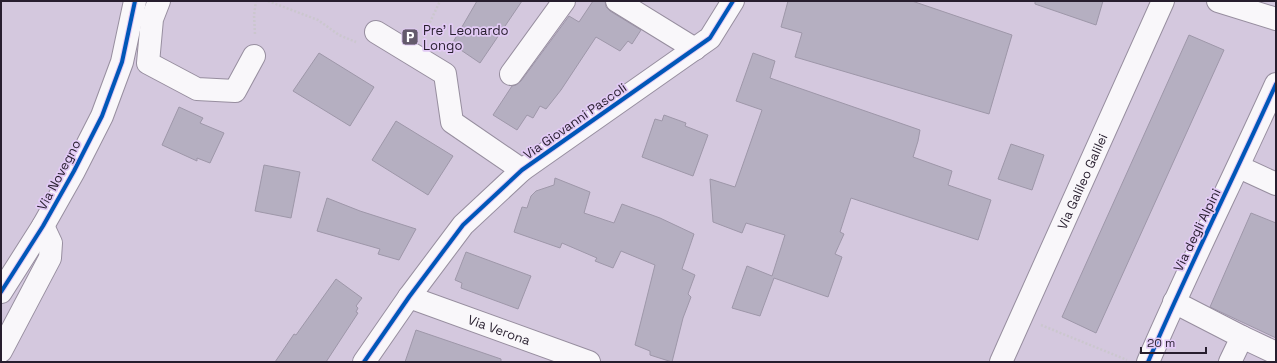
<svg xmlns="http://www.w3.org/2000/svg" width="1277" height="363" font-family="'Space Grotesk',sans-serif">
	<style>
		.building { fill: #b5afc1; stroke: #9e97a9 }
		.lines { fill: none; stroke-linecap: round; stroke-linejoin: round }
		.minor-casing { stroke: #978e9f; stroke-width: 24 }
		.major-casing { stroke: #978e9f; stroke-width: 24 }
		.path { stroke: #cbc7ce; stroke-width: 2.5; stroke-dasharray: 2 2; stroke-linecap: butt }
		.minor { stroke: #f9f7fa; stroke-width: 22 }
		.major { stroke: #f9f7fa; stroke-width: 22 }
		.cycleway-casing { stroke: #e2caf5; stroke-width: 6 }
		.cycleway { stroke: #0057b8; stroke-width: 4 }
		.labels { text-anchor: middle; dominant-baseline: central; stroke-width: 3.5; stroke-linejoin: round; paint-order: stroke }
		.poi-label { font-size: 13px; fill: #271e2e; stroke: #e2caf5; text-anchor: start }
		.street-label { font-size: 13px; fill: #271e2e; stroke: #e2caf5 }
	</style>
	<rect width="100%" height="100%" fill="#d4c8de"/>
	<g class="building">
		<polygon points="477,1 522,1 480,63 452,44"/>
		<polygon points="593,1 605,1 606,7 610,11 641,30 632,44 628,41 620,51 596,37 561,90 546,109 540,106 533,118 527,115 517,130 493,115 512,86 516,85 521,81 569,16 579,22"/>
		<polygon points="788,1 912,1 1012,35 989,114 795,57 802,33 781,27"/>
		<polygon points="1035,1 1103,1 1096,25 1035,4"/>
		<polygon points="1189,35 1224,50 1096,333 1062,317"/>
		<polygon points="319,53 374,87 350,126 293,91"/>
		<polygon points="753,53 775,61 770,78 920,130 918,141 913,157 952,171 948,185 991,200 978,240 851,198 840,232 844,234 835,254 842,257 828,297 774,278 760,316 732,308 747,266 772,276 785,235 746,223 742,233 713,222 710,179 735,187 762,110 736,101"/>
		<polygon points="179,107 203,118 200,123 224,133 210,163 197,158 197,161 162,145"/>
		<polygon points="664,115 686,123 685,126 708,135 693,176 642,157 655,119 662,121"/>
		<polygon points="396,121 453,156 428,195 372,160"/>
		<polygon points="1011,144 1044,155 1032,190 998,179"/>
		<polygon points="264,165 300,172 291,218 255,211"/>
		<polygon points="555,178 590,192 584,213 614,223 622,204 660,218 694,234 682,269 695,275 688,294 691,297 683,318 672,362 650,355 650,351 635,345 655,265 621,251 613,268 595,261 597,258 562,243 560,248 514,232 522,207 527,208 531,196 536,191 554,185"/>
		<polygon points="327,198 360,211 416,229 399,260 378,254 380,249 317,231"/>
		<polygon points="1251,213 1276,223 1276,338 1210,307"/>
		<polygon points="466,252 531,276 518,309 461,288 462,283 455,280"/>
		<polygon points="336,279 362,298 356,306 358,308 356,312 358,313 326,362 275,362 294,334 296,335"/>
		<polygon points="416,330 501,359 501,362 405,362"/>
	</g>
	<g class="lines">
		<g class="minor-casing">
			<g id="minor">
				<polyline points="159,1 152,19 148,63 197,89 235,91 254,56"/>
				<polyline points="617,1 695,49"/>
				<polyline points="1218,1 1276,19"/>
				<polyline points="376,32 445,74 452,122 522,170"/>
				<polyline points="511,74 564,1"/>
				<polyline points="1239,167 1276,184"/>
				<polyline points="1,292 43,226 74,171 102,116 122,62 135,1"/>
				<path id="s1" d="M409,297L589,362"/>
				<polyline points="1174,302 1242,337 1230,362"/>
				<polyline points="1242,337 1276,353"/>
				<polyline points="1,351 50,258 51,243 43,226"/>
				<polyline points="364,362 409,297 463,225 522,170 710,38 733,1"/>
				<path d="M1148,362C1188,269 1234,177 1276,84"/>
			</g>
		</g>
		<g class="major-casing">
			<g id="major">
				<path id="s2" d="M1001,362L1163,1"/>
			</g>
		</g>
		<g class="path">
			<polyline points="268,1 318,20 339,35 356,42"/>
			<polyline points="255,34 254,15 256,1"/>
			<polyline points="423,37 440,1"/>
			<polyline points="1041,325 1127,360"/>
		</g>
		<use href="#minor" class="minor"/>
		<use href="#major" class="major"/>
		<g class="cycleway-casing">
			<g id="cycleway">
				<polyline points="1,292 43,226 74,171 102,116 122,62 135,1"/>
				<polyline points="364,362 409,297 463,225 522,170 710,38 733,1"/>
				<path d="M1148,362C1188,269 1234,177 1276,84"/>
			</g>
		</g>
		<use href="#cycleway" class="cycleway"/>
	</g>
	<defs>
		<g id="parking-square" transform="scale(0.9)"><rect x="-9" y="-9" width="18" height="18" rx="4" fill="#645a6c" stroke="#e2caf5"/><path d="M-3.5-5.5H1a3.5 3.5 0 0 1 0 7H-1V5.5H-3.5ZM-1-3.4V-.6H.8a1.4 1.4 0 0 0 0-2.8Z" fill="#fff"/></g>
	</defs>
	<g fill-rule="evenodd">
		<use href="#parking-square" x="410" y="37"/>
	</g>
	<g class="labels">
		<g class="poi-label">
			<text x="423" y="30">Pre' Leonardo<tspan x="423" dy="15">Longo</tspan></text>
		</g>
		<g class="street-label">
			<text transform="translate(575 121) rotate(-35)">Via Giovanni Pascoli</text>
			<text transform="translate(59 175) rotate(-62)">Via Novegno</text>
			<text stroke="none"><textPath href="#s2" startOffset="198">Via Galileo Galilei</textPath></text>
			<text transform="translate(1197 230) rotate(-64)">Via degli Alpini</text>
			<text stroke="none"><textPath href="#s1" startOffset="96">Via Verona</textPath></text>
		</g>
	</g>
	<rect width="1277" height="363" fill="none" stroke="#271e2e" stroke-width="4"/>
	<path d="M1141 347v6h65v-6" fill="none" stroke="#271e2e" stroke-width="2"/>
	<text x="1147" y="347" font-size="12" fill="#271e2e" stroke="#e2caf5" stroke-width="3" paint-order="stroke">20 m</text>
</svg>
